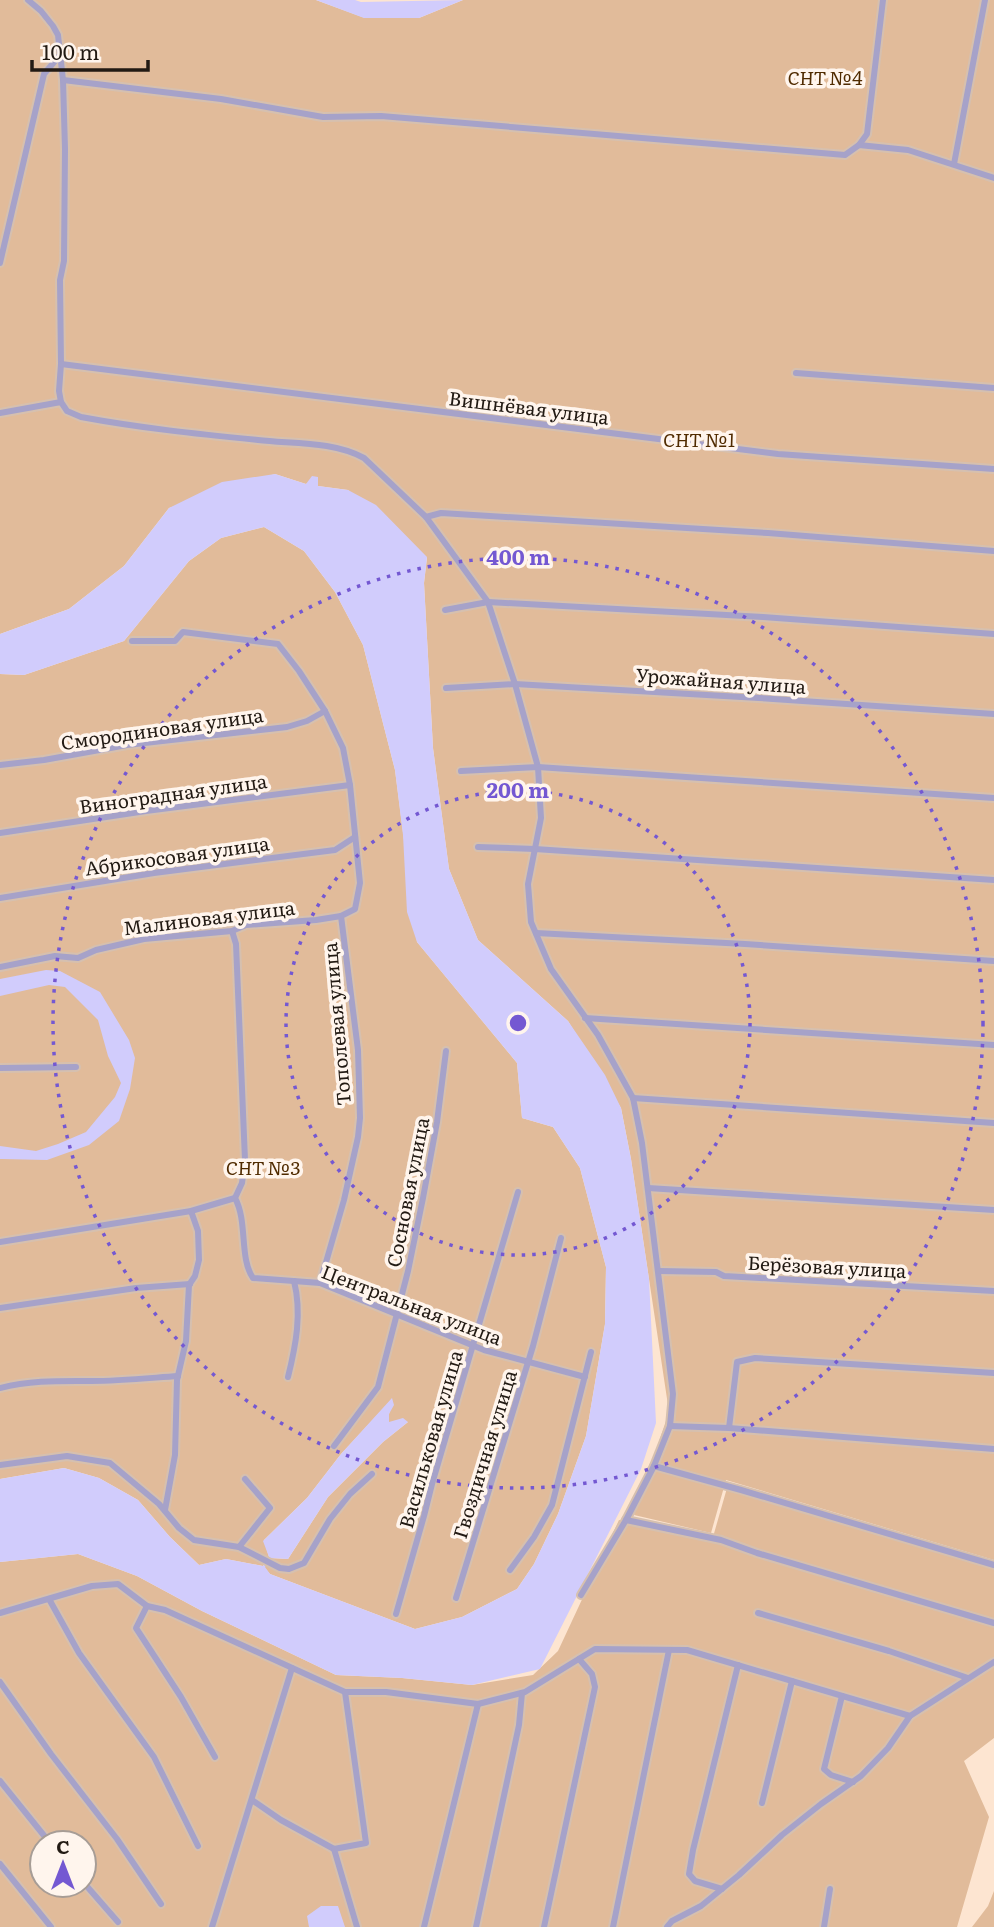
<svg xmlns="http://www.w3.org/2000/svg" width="994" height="1927" font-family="Literata,serif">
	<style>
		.green { fill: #e1bb9a; fill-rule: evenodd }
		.water { fill: #d1ccfc }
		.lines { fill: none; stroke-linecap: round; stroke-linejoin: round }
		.street-casing { stroke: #d6c0af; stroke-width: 10 }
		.street { stroke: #a6a2c9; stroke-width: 6 }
		.ring { fill: none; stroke: #7458d2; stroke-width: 3.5; stroke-dasharray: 3.5 7 }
		.labels { text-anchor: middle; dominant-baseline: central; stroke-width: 7; stroke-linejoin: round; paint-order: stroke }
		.park-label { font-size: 19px; font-style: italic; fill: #502b00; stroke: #fff5ed }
		.street-label { font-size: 19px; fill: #221a13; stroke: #fff5ed }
		.centre { fill: #7458d2; stroke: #fff5ed; stroke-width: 3.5 }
		.ring-label { font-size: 21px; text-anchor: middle; font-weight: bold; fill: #7458d2; stroke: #fff5ed; stroke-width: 7; stroke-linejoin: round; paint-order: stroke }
	</style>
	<rect width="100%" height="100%" fill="#fde5d1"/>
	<g class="green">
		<polygon points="0,0 316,0 365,18 419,18 463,0 994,0 994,1560 726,1480 711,1533 634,1515 669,1412 631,1159 621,1108 568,1021 478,940 449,869 433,748 424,583 427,558 348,490 318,486 318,477 306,484 275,474 169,508 124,566 69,609 0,634"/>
		<polygon points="264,527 304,551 335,592 363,645 395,770 417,942 517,1063 522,1118 553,1127 580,1168 606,1267 605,1324 586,1436 558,1514 534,1564 517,1589 462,1617 415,1629 270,1574 264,1567 270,1558 288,1559 328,1497 383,1442 408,1422 389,1422 389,1414 392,1399 341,1454 307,1498 264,1540 269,1557 263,1566 226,1559 199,1565 170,1537 138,1500 99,1478 64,1468 0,1479 0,674 24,675 124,641 189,561 221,538"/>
		<path d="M727,1488L994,1566V1738L964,1761L989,1817L957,1927H0V1562L78,1554L137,1576L202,1611L336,1675L402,1678L472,1685L533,1675L558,1651L619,1520L713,1537ZM42,1843H84V1885H42Z"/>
		<polygon points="994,1891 994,1927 972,1927 988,1906"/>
	</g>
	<g class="water">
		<polygon points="316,0 355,0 361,2 463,0 419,18 364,18"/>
		<polygon points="275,474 306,484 312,476 318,477 318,486 348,490 376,505 427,557 424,583 433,748 449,869 478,940 568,1021 605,1075 621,1108 631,1159 649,1279 656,1423 641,1469 540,1669 472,1685 402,1678 336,1675 202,1611 137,1576 78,1554 0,1562 0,1479 64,1468 99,1478 138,1500 170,1537 199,1565 226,1559 263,1566 269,1557 263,1541 307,1498 341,1454 392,1398 394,1405 389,1414 389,1422 403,1418 408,1422 383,1442 328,1497 288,1559 270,1558 265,1567 270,1574 415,1629 462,1617 517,1589 534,1564 558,1514 586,1436 605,1324 606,1267 580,1168 553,1127 522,1118 517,1063 417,942 407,912 403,835 395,770 363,645 335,592 304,551 264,527 221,538 189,561 124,641 24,675 0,674 0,634 69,609 124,566 169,508 222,482"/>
		<polygon points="46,970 60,971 100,992 129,1040 135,1058 130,1089 119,1121 89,1145 47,1160 2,1159 0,1159 0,1146 36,1151 58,1144 86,1132 115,1097 121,1083 108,1056 98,1020 65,987 49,985 0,996 0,979"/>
		<polygon points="321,1906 338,1906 345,1927 309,1927 307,1916"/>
	</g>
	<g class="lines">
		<g class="street-casing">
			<g id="street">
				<path d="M28,0L41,11L53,26L58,35L63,80L65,149L64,261L60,280L61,364L59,391L61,402L67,411L81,417C140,428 198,434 258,440C292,444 333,441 364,458L426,517L488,602L515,684L538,767L541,818L528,884L531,922L551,969L598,1035L633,1098L642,1143L673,1394L670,1426L654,1466L626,1520L581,1595"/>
				<polyline points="63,80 221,99 323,117 381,116 845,155 859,145 908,150 994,178"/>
				<polyline points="859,145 867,134 883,0"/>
				<polyline points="954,164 985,0"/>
				<polyline points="0,263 44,74 60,55"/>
				<polyline points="61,364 778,454 994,469"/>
				<polyline points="796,373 994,388"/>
				<polyline points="0,413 61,402"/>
				<polyline points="426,517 441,513 768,533 994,551"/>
				<polyline points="445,610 488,602 763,617 994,634"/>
				<polyline points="132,641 175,641 183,632 278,644 299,671 325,711 343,748 350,785 360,883 355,909 341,916 358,1050 360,1118 358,1137 344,1200 320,1283"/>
				<polyline points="446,688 515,684 759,698 994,714"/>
				<polyline points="0,765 44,760 127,745 287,727 307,721 325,711"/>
				<polyline points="461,771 538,767 994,798"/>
				<polyline points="0,833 146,811 350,785"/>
				<polyline points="478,847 535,849 994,880"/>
				<polyline points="0,898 154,873 335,850 355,837"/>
				<polyline points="232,931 236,944 245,1160 242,1183 235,1198"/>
				<polyline points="536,933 745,944 994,961"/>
				<polyline points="0,967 55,956 78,958 96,950 144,939 232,931 246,925 316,920 341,916"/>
				<polyline points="585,1018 994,1045"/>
				<polyline points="0,1068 76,1067"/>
				<polyline points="633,1098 994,1123"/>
				<polyline points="648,1188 994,1210"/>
				<path d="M0,1242L191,1211L235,1198C248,1222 239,1258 253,1278L320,1283L484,1350L585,1377"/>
				<polyline points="659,1271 716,1272 724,1276 994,1291"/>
				<polyline points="0,1308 136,1288 190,1284"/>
				<path d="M288,1377C296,1345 302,1313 294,1281"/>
				<path d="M0,1388C31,1380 60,1381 91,1381C120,1381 149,1378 178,1376"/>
				<polyline points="670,1426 729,1428 994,1449"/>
				<polyline points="729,1428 737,1362 755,1358 994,1373"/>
				<polyline points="334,1446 378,1387 408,1271 423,1198 437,1122 446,1051"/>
				<polyline points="0,1465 67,1456 110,1463 159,1504 179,1528 194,1540 239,1547 280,1568 289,1569 304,1563 330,1519 350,1494 372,1474"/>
				<polyline points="654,1466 741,1490 994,1565"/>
				<polyline points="165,1510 175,1455 177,1380 186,1341 189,1285 195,1276 199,1260 198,1231 191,1211"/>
				<polyline points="626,1520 721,1540 757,1553 994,1623"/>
				<polyline points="239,1547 270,1508 245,1479"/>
				<polyline points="510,1570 534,1537 552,1505 591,1352"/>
				<polyline points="456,1598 533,1346 561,1238"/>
				<polyline points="49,1599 79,1653 154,1757 198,1846"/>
				<polyline points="147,1606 136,1628 181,1697 215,1757"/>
				<polyline points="0,1613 92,1586 118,1584 147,1606 165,1610 345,1692 386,1692 478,1704 525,1692 595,1649 687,1650 910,1716"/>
				<polyline points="758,1613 889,1651 968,1678"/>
				<polyline points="396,1614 424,1516 432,1484 518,1192"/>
				<polyline points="0,1682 51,1754 117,1839 161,1904"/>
				<polyline points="842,1696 824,1769 831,1775 853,1782"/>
				<polyline points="0,1781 50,1843"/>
				<polyline points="252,1800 281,1820 334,1849 366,1843 345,1692"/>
				<polyline points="762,1803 792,1681"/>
				<polyline points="334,1849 357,1927"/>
				<polyline points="0,1864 51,1927"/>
				<polyline points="84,1883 118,1922"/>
				<polyline points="722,1889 695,1881 689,1874 693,1850 738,1665"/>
				<polyline points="212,1927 292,1668"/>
				<polyline points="424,1927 478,1704"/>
				<polyline points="476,1927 519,1725 522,1693"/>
				<polyline points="544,1927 595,1687 592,1674 579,1659"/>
				<polyline points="613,1927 669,1650"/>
				<polyline points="667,1927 672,1921 701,1906 739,1875 782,1835 821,1804 861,1776 888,1748 910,1716 994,1662"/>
				<polyline points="824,1927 830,1889"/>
			</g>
		</g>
		<use href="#street" class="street"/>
	</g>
	<g class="ring">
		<circle cx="518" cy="1023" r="232"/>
		<circle cx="518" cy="1023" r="465"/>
	</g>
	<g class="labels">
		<g class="park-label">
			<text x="825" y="77">СНТ №4</text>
			<text x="699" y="439">СНТ №1</text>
			<text x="263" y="1167">СНТ №3</text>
		</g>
		<g class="street-label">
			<text transform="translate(529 407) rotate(7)">Вишнёвая улица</text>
			<text transform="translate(721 680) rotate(4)">Урожайная улица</text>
			<text transform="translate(162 728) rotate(-8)">Смородиновая улица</text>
			<text transform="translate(173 793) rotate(-8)">Виноградная улица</text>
			<text transform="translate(177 855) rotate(-8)">Абрикосовая улица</text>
			<text transform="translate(209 917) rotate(-7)">Малиновая улица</text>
			<text transform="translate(336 1024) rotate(-95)">Тополевая улица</text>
			<text transform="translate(407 1192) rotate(-79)">Сосновая улица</text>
			<text transform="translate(827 1266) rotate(3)">Берёзовая улица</text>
			<text transform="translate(412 1304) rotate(21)">Центральная улица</text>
			<text transform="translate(430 1439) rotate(-74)">Васильковая улица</text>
			<text transform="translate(484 1454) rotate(-73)">Гвоздичная улица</text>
		</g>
	</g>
	<circle cx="518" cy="1023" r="10" class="centre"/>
	<g class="ring-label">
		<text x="518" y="565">400 m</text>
		<text x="518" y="798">200 m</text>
	</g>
	<g transform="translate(63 1864)"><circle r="33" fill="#fff5ed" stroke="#a79d96" stroke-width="2"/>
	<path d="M0-5L12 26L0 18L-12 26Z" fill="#7458d2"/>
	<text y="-10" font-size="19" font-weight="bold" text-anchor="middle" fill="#221a13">С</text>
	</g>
	<path d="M32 60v10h116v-10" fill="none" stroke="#221a13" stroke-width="3.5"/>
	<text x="42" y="60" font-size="21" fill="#221a13" stroke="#fff5ed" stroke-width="5" paint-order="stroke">100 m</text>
</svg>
